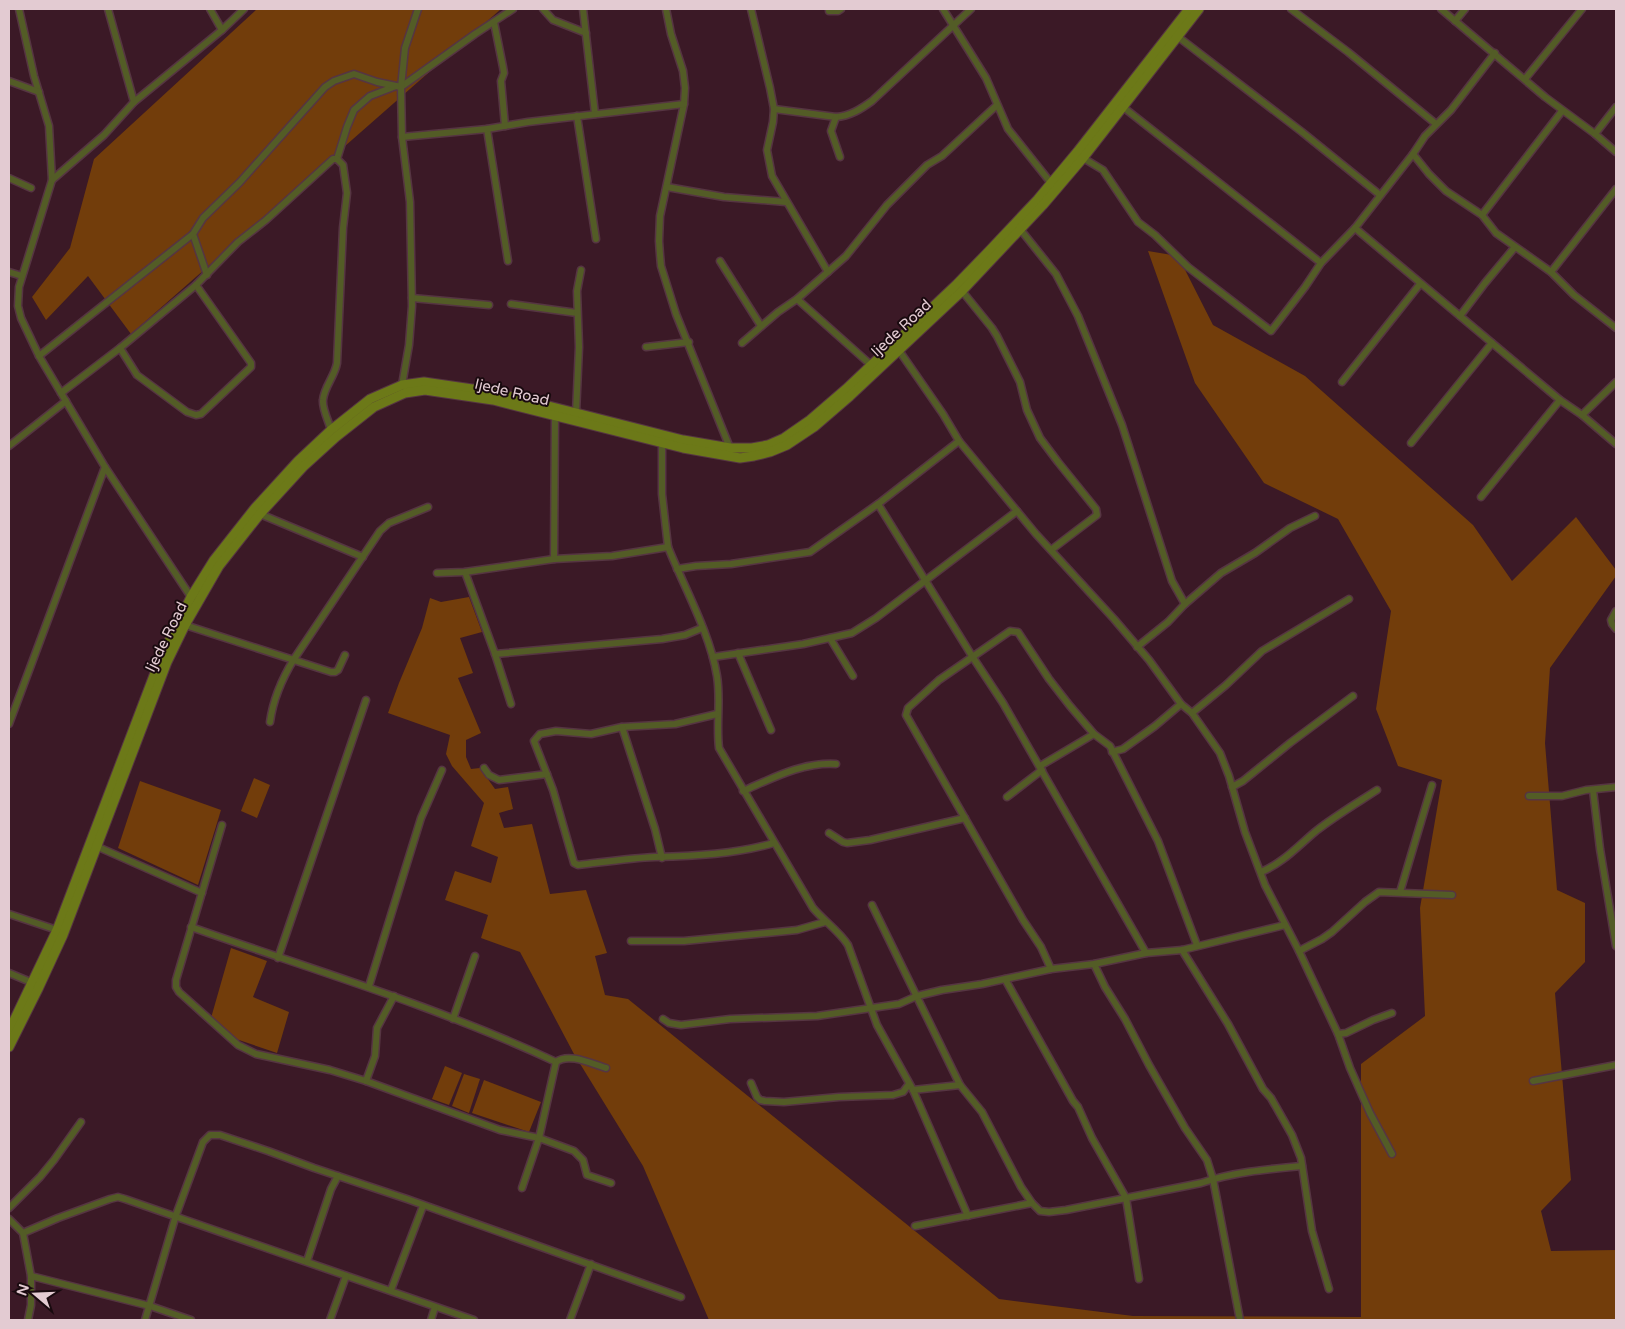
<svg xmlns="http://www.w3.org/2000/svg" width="1625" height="1329" font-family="'Varela Round',sans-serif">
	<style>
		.green { fill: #723d0b }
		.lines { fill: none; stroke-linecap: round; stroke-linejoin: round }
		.minor-casing { stroke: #563542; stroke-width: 9 }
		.secondary-casing { stroke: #563542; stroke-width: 11 }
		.minor { stroke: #535c26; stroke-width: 6 }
		.secondary { stroke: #6c7918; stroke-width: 9 }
		.labels { text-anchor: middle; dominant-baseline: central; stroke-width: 4; stroke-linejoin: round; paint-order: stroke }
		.street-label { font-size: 15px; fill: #e3cbd2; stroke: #190a0f }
	</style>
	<rect width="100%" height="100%" fill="#3b1926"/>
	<g class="green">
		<polygon points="257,9 501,9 131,334 88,276 46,320 32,297 70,248 94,159"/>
		<polygon points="1148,251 1178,256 1213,325 1305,376 1473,525 1512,581 1576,517 1616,570 1616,576 1550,668 1545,743 1557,890 1585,903 1585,962 1555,993 1571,1180 1541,1211 1551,1251 1616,1250 1616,1320 709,1320 643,1166 574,1054 520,952 481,938 488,915 445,900 455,871 491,883 498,857 471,846 484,803 452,766 446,754 450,735 388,713 399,683 422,628 430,598 441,602 469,597 482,632 460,638 473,673 458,678 481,733 466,740 466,757 471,769 480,768 495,789 508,787 513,809 499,813 504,828 532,824 550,894 586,890 607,953 595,956 605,995 628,999 999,1299 1133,1316 1361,1317 1361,1064 1425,1016 1420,908 1442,780 1398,766 1376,709 1391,611 1338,519 1264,483 1195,383"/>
		<polygon points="254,778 270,785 257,818 241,811"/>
		<polygon points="140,781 221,810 198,885 118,848"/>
		<polygon points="231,948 267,961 253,997 289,1012 277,1053 236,1039 211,1018"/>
		<polygon points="445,1066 462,1073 449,1105 432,1099"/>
		<polygon points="464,1074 480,1079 469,1113 452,1106"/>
		<polygon points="484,1080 541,1102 529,1132 472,1113"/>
	</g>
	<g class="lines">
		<g class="minor-casing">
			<g id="minor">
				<polyline points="19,9 34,76 49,126 52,180 19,287 18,306 21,318 39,356 105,467 191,597"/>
				<polyline points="108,9 134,102"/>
				<polyline points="210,9 222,30"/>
				<polyline points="543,9 553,20 586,33"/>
				<polyline points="583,9 595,114"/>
				<polyline points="666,9 671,34 683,71 685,88 684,104 660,216 659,241 660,255 661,266 676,314 730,448"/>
				<polyline points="751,9 770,88 774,109 773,122 767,150 772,176 828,272"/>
				<polyline points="829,9 829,11 838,11 841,9"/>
				<polyline points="943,9 986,78 1008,129 1051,183"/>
				<polyline points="1291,9 1348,52 1436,124"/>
				<polyline points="1441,9 1545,97 1595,134 1616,152"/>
				<polyline points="1455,21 1465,9"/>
				<polyline points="494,22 503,67 504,73 501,81 505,126"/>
				<polyline points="1177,36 1302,132 1380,195"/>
				<polyline points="1525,79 1582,9"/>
				<polyline points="9,81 39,92"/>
				<polyline points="1123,107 1321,263"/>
				<path d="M774,109L836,117C850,116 861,109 872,101L971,9"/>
				<polyline points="577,116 596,239"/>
				<polyline points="836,117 831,131 840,157"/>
				<polyline points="487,129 508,261"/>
				<polyline points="1595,134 1616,107"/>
				<polyline points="402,137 487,129 528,122 684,104"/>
				<polyline points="1413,154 1429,174 1446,191 1482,215 1496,233 1551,272 1574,295 1616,328"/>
				<polyline points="1083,158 1103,170 1138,222 1155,235 1188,267 1271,331 1305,287 1321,263 1355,228 1413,154 1425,136 1451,110 1495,53"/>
				<polyline points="337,159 347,127 354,110 370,96 396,86"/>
				<polyline points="9,178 31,188"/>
				<polyline points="52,180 104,135 134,102 222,30 244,9"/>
				<polyline points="667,187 724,197 786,202"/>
				<polyline points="1482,215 1562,111"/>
				<polyline points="1355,228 1560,400 1582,415 1616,444"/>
				<polyline points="1020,229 1056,274 1078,316 1122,425 1172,581 1185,604"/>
				<polyline points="193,234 207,275"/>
				<polyline points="720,261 761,326"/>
				<polyline points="9,272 22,276"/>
				<polyline points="1551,272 1616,189"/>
				<polyline points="962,291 992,328 997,336 1020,382 1027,410 1040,438 1058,462 1096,509 1097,515 1051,550"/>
				<polyline points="412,298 489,305"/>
				<polyline points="797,299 871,365"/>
				<polyline points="511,304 577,313"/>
				<polyline points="1460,316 1485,283 1515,247"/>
				<polyline points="742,343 778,312 797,299 846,256 887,205 927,165 942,156 997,105"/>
				<polyline points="646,347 689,342"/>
				<polyline points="120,348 137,375 187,412 196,415 201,414 251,367 251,363 196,285"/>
				<polyline points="898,349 943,414 959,441 1036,534 1114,619 1149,660 1181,704 1192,713 1220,753 1229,776 1245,832 1265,885 1299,951 1338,1034 1350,1068 1370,1113 1392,1154"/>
				<polyline points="39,356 193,234 203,218 240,182 325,87 334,81 354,74 377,82 401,87 475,34 513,9"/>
				<polyline points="1342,382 1420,284"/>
				<polyline points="402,385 409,345 412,306 410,202 402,137 401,87 405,48 418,9"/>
				<polyline points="61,393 120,348 196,285 238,242 266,220 322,169 333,159 337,159"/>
				<polyline points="576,413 579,347 577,291 581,270"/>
				<polyline points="1582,415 1616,382"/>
				<path d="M331,430C329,422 322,409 323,400C324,387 335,376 337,363L343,228L347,193L343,165L337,159"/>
				<polyline points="1411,443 1492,343"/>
				<polyline points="9,446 66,401"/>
				<polyline points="1481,497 1560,400"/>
				<polyline points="878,504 972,656 1003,703 1146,953"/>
				<polyline points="260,514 363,557"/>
				<path d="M668,547C684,587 710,633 717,676C721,700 716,724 719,748L813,908C824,921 839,931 848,945L877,1025L913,1090L968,1216"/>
				<polyline points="554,559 555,416"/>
				<polyline points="677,569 696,566 731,564 810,552 878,504 959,441"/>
				<polyline points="465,572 495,654 511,704"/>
				<polyline points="437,573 465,572 554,559 612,556 668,547 662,494 662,442"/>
				<polyline points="1616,611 1611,620 1612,624 1616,629"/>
				<polyline points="185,625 331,672 335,672 338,670 345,655"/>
				<polyline points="830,638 853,676"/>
				<polyline points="1137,647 1168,622 1185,604 1221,573 1255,553 1290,528 1315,516"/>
				<polyline points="738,653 771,730"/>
				<polyline points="495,654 662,639 685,635 702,628"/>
				<polyline points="713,657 803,644 852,633 876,618 1017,511"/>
				<polyline points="1192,713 1226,685 1262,651 1349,599"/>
				<path d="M717,714L675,724L622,727L591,734L556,731L540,734L534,741L553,790L574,863L578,865C604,862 630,858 655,857C695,856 736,854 774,843"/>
				<path d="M270,722C273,700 283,677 294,659L380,531L389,523L428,507"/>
				<polyline points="9,724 105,467"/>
				<polyline points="622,727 655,829 662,858"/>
				<polyline points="1112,752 1123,749 1155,726 1181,704"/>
				<polyline points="1040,766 1094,734"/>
				<polyline points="484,768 489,775 499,780 547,774"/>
				<polyline points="1232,787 1243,781 1290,743 1353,696"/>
				<polyline points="1593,790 1600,849 1616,946"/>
				<path d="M743,791C773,778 802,762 836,764"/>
				<polyline points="1529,796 1562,796 1586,790 1616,787"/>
				<polyline points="1007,797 1042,770"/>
				<polyline points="222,825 176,980 176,987 179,992 238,1045 256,1054 330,1070 366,1081 500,1130 539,1138 574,1151 583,1160 587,1175 611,1183"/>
				<polyline points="829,833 843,842 847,843 870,840 965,818"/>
				<polyline points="96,846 202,893"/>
				<path d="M1261,872C1283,863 1298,846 1316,831C1335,816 1357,803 1377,790"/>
				<polyline points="1400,892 1432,785"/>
				<path d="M872,905L960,1085L982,1112L1021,1187L1032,1203L1040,1211L1049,1212L1066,1210L1201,1183C1233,1172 1269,1169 1302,1166"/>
				<polyline points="9,914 57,930"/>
				<path d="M191,927C313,970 439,1007 556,1062"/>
				<polyline points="631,941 684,941 797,930 825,922"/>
				<polyline points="1182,950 1228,1024 1263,1089 1271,1098 1292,1135 1301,1158 1312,1231 1329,1289"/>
				<polyline points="1299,951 1322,939 1332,932 1365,902 1379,892 1452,895"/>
				<polyline points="278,958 366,700"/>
				<polyline points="1094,964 1105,987 1125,1019 1149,1065 1185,1128 1207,1160 1213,1179 1240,1320"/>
				<polyline points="1051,969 1041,947 1023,920 906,715 908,708 939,680 1010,631 1018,632 1049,679 1070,706 1094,734 1110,746 1158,841 1197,945"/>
				<polyline points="9,973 33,983"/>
				<polyline points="1005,979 1073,1101 1078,1107 1092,1138 1126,1198 1139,1279"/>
				<polyline points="369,986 421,818 442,770"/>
				<polyline points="453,1019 475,956"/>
				<polyline points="663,1019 669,1023 681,1025 730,1019 817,1016 899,1004 917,996 942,990 982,984 1051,969 1094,964 1146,953 1182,950 1285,925"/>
				<polyline points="1338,1034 1346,1033 1373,1020 1392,1013"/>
				<path d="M556,1062C569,1052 592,1064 606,1068"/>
				<polyline points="366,1081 375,1056 377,1028 394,996"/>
				<polyline points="1533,1081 1616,1065"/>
				<polyline points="751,1083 757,1097 760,1100 765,1101 784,1102 839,1097 893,1095 903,1092 909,1084"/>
				<polyline points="913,1090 960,1085"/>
				<polyline points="522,1188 539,1138 556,1062"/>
				<polyline points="9,1208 40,1177 54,1160 81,1122"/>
				<polyline points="9,1219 23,1233 58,1218 110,1199 118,1197 125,1199 474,1320"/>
				<polyline points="915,1226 1032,1203"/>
				<polyline points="23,1233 31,1276 31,1305 28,1320"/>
				<polyline points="307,1261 331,1189 338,1176"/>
				<polyline points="31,1276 150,1306 191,1320"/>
				<polyline points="391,1290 423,1206"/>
				<polyline points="145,1320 176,1215 203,1142 210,1135 220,1135 268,1151 314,1168 407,1199 681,1297"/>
				<polyline points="330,1320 346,1276"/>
				<polyline points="431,1320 435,1307"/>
				<polyline points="570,1320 591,1264"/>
			</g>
		</g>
		<g class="secondary-casing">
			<g id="secondary">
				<polyline points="9,1031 57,930 161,657 191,597 214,560 255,508 298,461 331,430 370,399 402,385 424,382 493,392 683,440 730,448 752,448 768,445 784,438 810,420 846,389 957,284 990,250 1038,199 1078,151 1189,9"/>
				<polyline points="9,1047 38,989 63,935 167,662 185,625 219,566 260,514 303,467 336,437 374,407 405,393 425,390 493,400 683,448 740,458 754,456 770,452 787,445 814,427 850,396 962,291 994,257 1043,205 1083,158 1199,9"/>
			</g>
		</g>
		<use href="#minor" class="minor"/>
		<use href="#secondary" class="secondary"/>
	</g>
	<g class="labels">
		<g class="street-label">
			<text transform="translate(901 328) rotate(-43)">Ijede Road</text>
			<text transform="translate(512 392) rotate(13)">Ijede Road</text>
			<text transform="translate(166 637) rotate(-64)">Ijede Road</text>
		</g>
	</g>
	<rect width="1625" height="1329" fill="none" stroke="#e3cbd2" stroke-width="20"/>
	<g transform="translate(35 1294) rotate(289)" stroke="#190a0f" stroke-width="4" paint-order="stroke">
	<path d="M0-4L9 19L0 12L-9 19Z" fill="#e3cbd2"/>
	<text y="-8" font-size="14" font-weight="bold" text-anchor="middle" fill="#e3cbd2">N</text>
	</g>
</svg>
